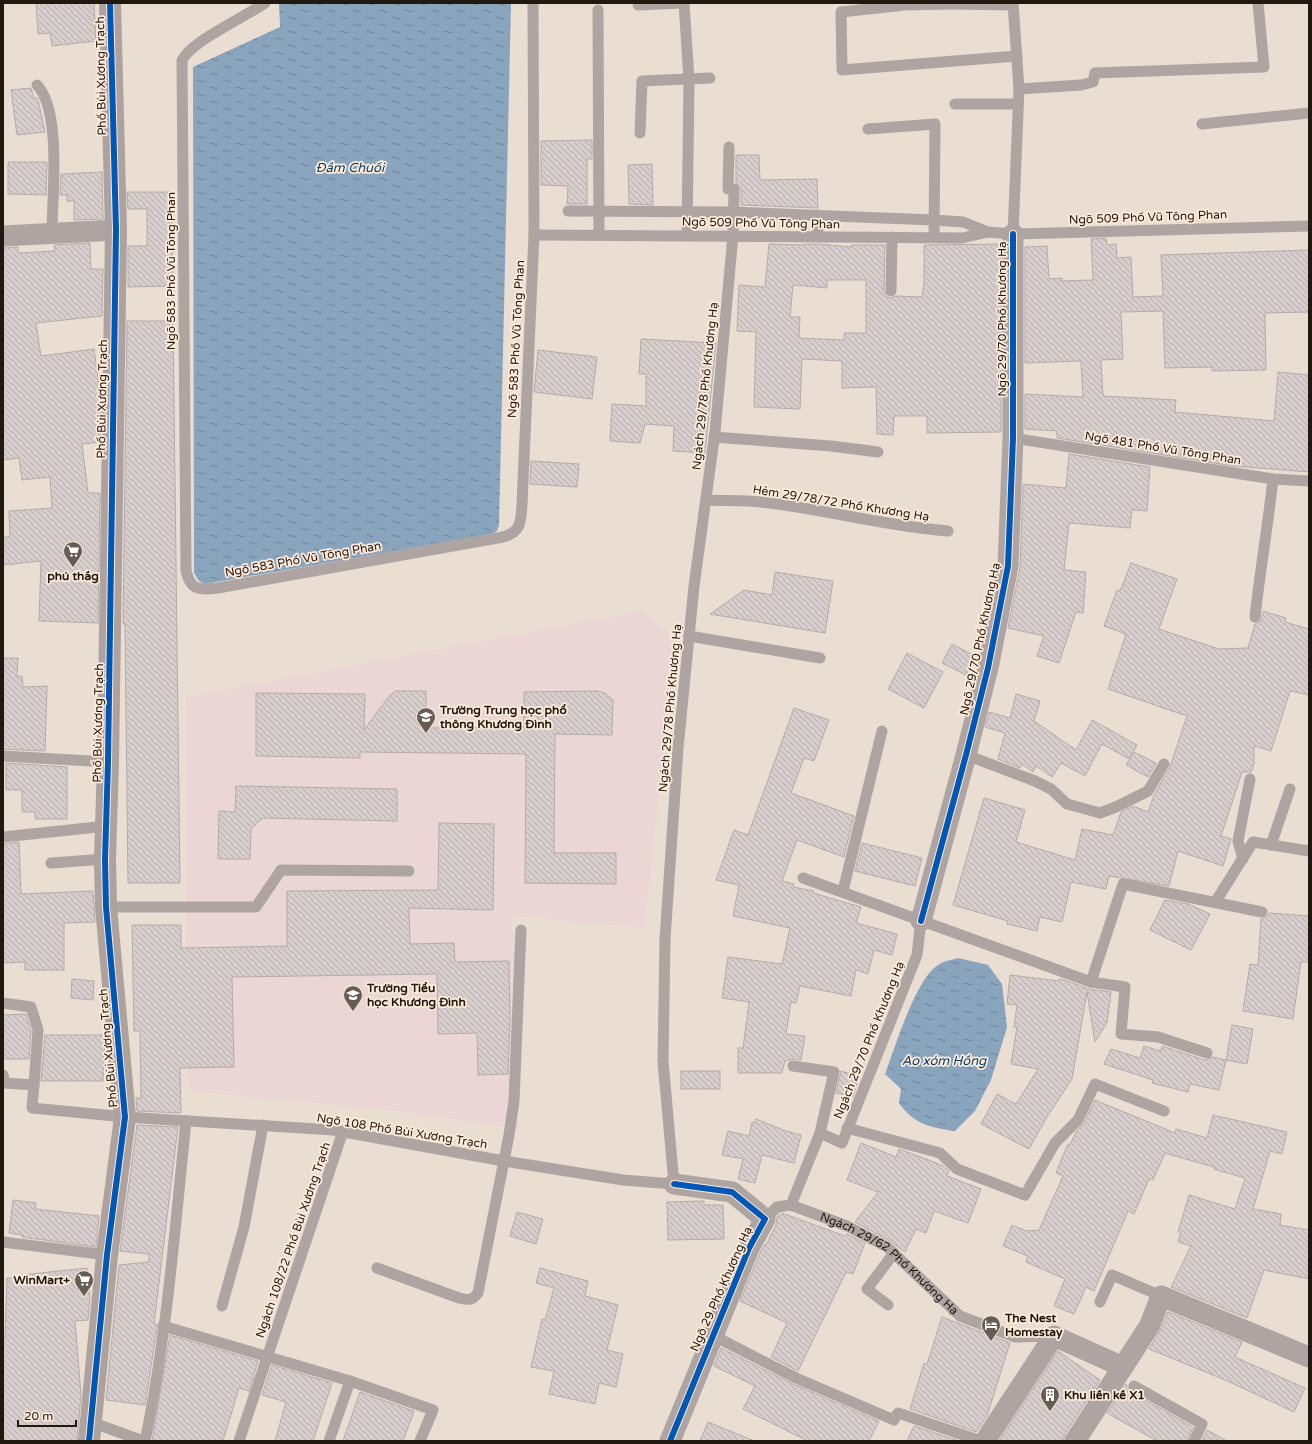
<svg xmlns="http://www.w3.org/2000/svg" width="1312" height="1444" font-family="'Varela Round',sans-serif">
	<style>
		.education { fill: #ead6d4 }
		.water { fill: url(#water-ripples) }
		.building { fill: url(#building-back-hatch); stroke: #b4abab; fill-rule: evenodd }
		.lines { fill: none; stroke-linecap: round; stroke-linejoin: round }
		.lane { stroke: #aea4a2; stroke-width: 11 }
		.street { stroke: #aea4a2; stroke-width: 21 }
		.secondary { stroke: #aea29f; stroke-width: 22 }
		.cycleway-casing { stroke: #feebda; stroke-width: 8 }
		.cycleway { stroke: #0057b8; stroke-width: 6 }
		.labels { text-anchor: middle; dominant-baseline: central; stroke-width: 3.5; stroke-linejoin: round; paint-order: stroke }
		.street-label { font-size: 12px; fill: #211810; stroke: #feebda }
		.poi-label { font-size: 12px; font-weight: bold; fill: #211810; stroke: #feebda; text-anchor: start }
		.water-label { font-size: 13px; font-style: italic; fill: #083f66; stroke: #feebda }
	</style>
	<defs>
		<pattern id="water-ripples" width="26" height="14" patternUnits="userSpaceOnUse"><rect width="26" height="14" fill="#89a5bd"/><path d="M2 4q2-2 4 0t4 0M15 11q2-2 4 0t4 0" fill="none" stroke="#708598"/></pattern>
		<pattern id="building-back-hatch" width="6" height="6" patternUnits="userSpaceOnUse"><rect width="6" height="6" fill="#d6cdcc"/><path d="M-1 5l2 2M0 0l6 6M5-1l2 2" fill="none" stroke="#b7afae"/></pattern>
	</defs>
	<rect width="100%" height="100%" fill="#eaded2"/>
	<polygon class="education" points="642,611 677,641 644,928 512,916 512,933 520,933 518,1129 407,1112 189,1091 186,928 186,697"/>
	<g class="water">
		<polygon points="279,3 511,3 499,525 497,531 492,534 205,584 199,581 194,573 193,67 280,27"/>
		<path d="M958,958L988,965L1002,984L1007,1027L991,1080L975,1111L955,1131C932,1128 913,1124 899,1103L901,1089L885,1074C895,1048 915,980 938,965C943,961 952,960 958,958Z"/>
	</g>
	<g class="building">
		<polygon points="36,3 94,3 96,41 52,46 50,33 38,34"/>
		<polygon points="31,88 34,98 37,98 38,100 45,132 17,135 11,90"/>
		<polygon points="592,140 592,159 587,159 587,204 567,204 568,186 541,185 541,141"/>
		<polygon points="736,155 759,155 760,180 817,179 818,208 741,205 741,189 736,182"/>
		<polygon points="8,162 47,162 46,195 8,194"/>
		<polygon points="652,164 653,205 629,204 628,165"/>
		<polygon points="102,172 103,219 74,220 74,201 67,201 67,195 60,195 61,174"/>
		<polygon points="127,192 172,192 173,286 128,287 128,246 147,246 147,209 128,209"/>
		<polygon points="1106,238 1107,245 1116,244 1117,258 1131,257 1133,297 1163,296 1161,255 1309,250 1309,312 1265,313 1266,370 1212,371 1212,367 1165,368 1163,311 1121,312 1123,359 1101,360 1103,396 1176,400 1175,412 1274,421 1278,372 1309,375 1309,472 1233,466 1057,438 1057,431 1025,429 1025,394 1083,397 1081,361 1025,363 1025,247 1047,246 1049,279 1062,278 1062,281 1093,280 1091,239"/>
		<polygon points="90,243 91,269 103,269 102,316 36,323 41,356 94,349 101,400 100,442 82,444 88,493 100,493 98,623 39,621 41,561 3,565 3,537 10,537 9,511 52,508 50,477 22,480 19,458 3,460 3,248 18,247 18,253 55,251 54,245"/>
		<path d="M769,244L805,245V244H818L852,247V245H885L884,291L887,297L891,298L896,296L922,297L924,283V245L1001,244V432L927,433V416H894L893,435L877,434L876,387L842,388V361L802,359L800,409L754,407L756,332L737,331L739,285L765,287ZM827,280H866V333H844V340L799,338L800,317H790L793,285L827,288Z"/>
		<polygon points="127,321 173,321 180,883 128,883 125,624 123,624"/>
		<polygon points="641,339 716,343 705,453 673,451 674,426 645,424 640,443 610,441 612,404 646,406 646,374 639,374"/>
		<polygon points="538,350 597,357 592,399 534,392"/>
		<polygon points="1069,454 1150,467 1147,511 1132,510 1130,528 1069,523 1064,570 1086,572 1083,613 1076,612 1059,663 1037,656 1044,636 1008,628 1020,567 1023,484 1066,488"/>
		<polygon points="531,461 579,464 577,487 530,484"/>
		<polygon points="1131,563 1177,579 1159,629 1219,649 1248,648 1255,624 1261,621 1263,611 1286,618 1285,622 1309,629 1309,695 1290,691 1271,751 1254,746 1254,764 1251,772 1242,772 1221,836 1231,839 1223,866 1178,851 1169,886 1109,876 1106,889 1071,882 1062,922 1040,917 1037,931 1007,924 1008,921 953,905 984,798 1025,810 1016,842 1075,860 1082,829 1113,835 1121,812 1133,806 1148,812 1155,793 1170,767 1187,716 1108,689 1126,634 1104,626 1117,590 1120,591"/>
		<polygon points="775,572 833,581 825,633 710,614 744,590 772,595"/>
		<polygon points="952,644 975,656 966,675 942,663"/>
		<polygon points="907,653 943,672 924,708 888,689"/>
		<polygon points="3,658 18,658 17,676 22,676 23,687 47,686 45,751 3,749"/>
		<polygon points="395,691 426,691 426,728 524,727 524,692 597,691 605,693 613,700 612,735 555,734 554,853 616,853 616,884 525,883 526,754 360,752 360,758 256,756 256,693 365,694 364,730 390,695"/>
		<polygon points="1016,694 1040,701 1034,721 1076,750 1092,720 1137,745 1129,759 1102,744 1085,776 1061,763 1052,777 1036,766 1033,772 1022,764 1020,768 998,759 1005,733 985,727 989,712 1010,718"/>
		<polygon points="794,708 829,720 814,761 804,758 791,793 854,816 844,857 797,840 782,881 794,884 793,887 814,891 813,893 861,907 856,923 897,934 892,955 874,950 868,974 856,970 851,996 800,986 796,1003 791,1002 786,1034 805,1036 801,1060 794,1059 785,1061 782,1073 738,1073 738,1048 743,1048 749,1002 722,998 728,957 782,964 790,928 733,916 739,885 716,880 734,830 748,835"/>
		<polygon points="1134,752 1156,763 1148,777 1126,765"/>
		<polygon points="6,763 67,767 67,819 35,819 35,812 22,812 22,790 6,790"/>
		<polygon points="236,786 397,789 397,821 263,818 251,829 250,859 218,859 219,811 235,812"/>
		<polygon points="439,823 494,824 493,910 409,908 410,944 454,943 455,962 509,961 510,1019 508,1074 478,1075 477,1033 438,1034 437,974 232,977 234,1067 180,1068 181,1113 137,1111 136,1098 141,1098 140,1031 134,1031 132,925 181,925 181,948 287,946 287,891 438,890"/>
		<polygon points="19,842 21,894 93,891 95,922 64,923 64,970 25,970 25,962 3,963 3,844"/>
		<polygon points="862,843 922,858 915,886 855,871"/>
		<polygon points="1165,900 1188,904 1210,914 1191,950 1150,930"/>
		<polygon points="1269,913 1309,916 1309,962 1301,962 1293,1019 1243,1011 1250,964 1258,965 1261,919 1267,917"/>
		<polygon points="1010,975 1059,981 1059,979 1065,980 1089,989 1111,992 1107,1023 1095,1042 1087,992 1072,1079 1047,1117 1029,1149 981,1124 997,1094 1016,1104 1038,1069 1011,1064 1017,1027 1014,1027 1017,1005 1007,1004"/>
		<polygon points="72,979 94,981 93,1000 71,998"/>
		<polygon points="26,1014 31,1031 29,1059 3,1059 3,1015"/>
		<polygon points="1232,1025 1253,1029 1247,1064 1226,1060"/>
		<polygon points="45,1035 105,1035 103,1081 41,1081"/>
		<polygon points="1144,1046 1161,1051 1162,1046 1205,1060 1213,1057 1226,1060 1219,1090 1190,1084 1188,1092 1152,1083 1153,1080 1104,1064 1111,1049 1140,1058"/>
		<rect x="681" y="1071" width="39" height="18"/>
		<polygon points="841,1071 859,1076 853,1097 836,1093"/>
		<polygon points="1095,1100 1175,1133 1176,1129 1207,1138 1213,1115 1287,1132 1282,1154 1270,1151 1253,1209 1281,1214 1280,1225 1309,1230 1309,1279 1264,1270 1247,1318 1171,1287 1191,1246 1178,1242 1181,1232 1178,1232 1189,1195 1235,1209 1245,1178 1214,1169 1214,1167 1165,1153 1153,1180 1149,1179 1134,1214 1128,1211 1094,1291 1086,1287 1074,1314 1054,1306 1065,1279 1026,1262 1028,1256 1003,1246 1012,1225 1027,1231 1039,1230 1063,1176 1056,1173 1068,1144 1070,1145 1076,1132 1084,1123"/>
		<polygon points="756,1119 783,1130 801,1135 794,1163 762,1155 755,1183 738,1179 743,1159 722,1155 728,1131 749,1136 752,1122 755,1123"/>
		<polygon points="137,1125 178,1127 154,1324 156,1324 157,1329 145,1405 106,1400 119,1265 149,1262 149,1254 120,1251"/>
		<polygon points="861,1143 896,1157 899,1149 934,1162 943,1166 949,1171 947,1176 981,1189 968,1223 934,1211 926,1233 916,1229 905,1252 890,1241 855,1222 878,1192 847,1180"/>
		<polygon points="13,1200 36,1203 35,1209 99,1216 96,1247 22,1237 22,1235 9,1233"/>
		<polygon points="704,1201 704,1205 723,1205 724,1239 668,1240 667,1202"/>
		<polygon points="517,1212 543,1219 536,1244 510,1236"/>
		<polygon points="782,1213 845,1236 847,1234 865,1243 853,1274 846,1272 798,1371 771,1357 787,1323 740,1301 760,1253 765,1244 766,1245 776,1225 777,1217"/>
		<polygon points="87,1268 90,1297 88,1320 75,1321 81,1395 77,1441 3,1441 3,1337 5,1337 7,1278 21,1278 21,1275"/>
		<polygon points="540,1268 588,1281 585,1296 618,1305 607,1350 623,1354 616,1387 599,1383 595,1404 549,1394 554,1371 531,1367 542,1319 545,1320 554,1288 536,1283"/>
		<polygon points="1168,1312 1242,1342 1235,1357 1305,1388 1294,1412 1225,1380 1149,1349 1160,1331"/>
		<polygon points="942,1317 1010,1343 987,1416 976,1432 910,1409 924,1363 927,1364"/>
		<polygon points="170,1335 258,1361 249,1391 239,1388 223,1441 152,1441"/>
		<polygon points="721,1348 793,1384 879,1421 869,1441 808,1441 743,1409 755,1386 714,1366"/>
		<polygon points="1058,1351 1100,1380 1065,1434 1063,1441 999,1441"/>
		<polygon points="272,1365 332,1383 313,1441 275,1441 286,1402 262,1395"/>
		<polygon points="1126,1384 1131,1392 1193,1427 1187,1441 1157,1441 1107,1413"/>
		<polygon points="360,1392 414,1411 403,1441 343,1441"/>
		<polygon points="708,1422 752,1440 752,1441 700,1441"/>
		<polygon points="914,1426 959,1441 907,1441"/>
		<polygon points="1207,1430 1227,1441 1202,1441"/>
	</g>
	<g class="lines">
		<g class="lane">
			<path d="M265,3C247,16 189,42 182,61L186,570C190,591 200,590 218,588L503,537C521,532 521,522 522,504L534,235L533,3"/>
			<polyline points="684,3 689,80 687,235"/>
			<polyline points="638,5 682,3"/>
			<polyline points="1013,5 950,4 905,5 841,12 842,70 1017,56"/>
			<polyline points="598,10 599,235"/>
			<path d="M37,85C62,111 52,197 52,233"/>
			<polyline points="1019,89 1081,85 1093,82 1095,73 1264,67 1258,3"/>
			<polyline points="955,104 1018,104"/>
			<polyline points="1202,124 1309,113"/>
			<polyline points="868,129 935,124 934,237"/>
			<polyline points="640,133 642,81 710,78"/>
			<polyline points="568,211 733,212 934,220 963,222 988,232"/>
			<polyline points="1013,234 1019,89 1013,3"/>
			<polyline points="534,235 962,238 988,232 1013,234 1309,226"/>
			<polyline points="818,236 818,215"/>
			<polyline points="891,291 892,237"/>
			<polyline points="714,437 831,446 878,452"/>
			<polyline points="1013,438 1273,479 1309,481"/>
			<path d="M706,500C724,501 743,500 761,502C824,509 885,526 948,531"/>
			<path d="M1255,617C1260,571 1268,525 1273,479"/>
			<polyline points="689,636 820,658"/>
			<polyline points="966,755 1035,781 1051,789 1067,804 1100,813 1118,806 1148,791 1164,764"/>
			<polyline points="3,756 108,762"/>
			<polyline points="3,837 107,826"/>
			<polyline points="1271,845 1290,789"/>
			<polyline points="1243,859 1238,841 1250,779"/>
			<polyline points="51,863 105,859"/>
			<polyline points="803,878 1091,982 1125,987 1121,1034 1158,1037 1207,1053"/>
			<polyline points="843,891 882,731"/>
			<polyline points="1216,901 1253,842 1309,851"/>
			<polyline points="106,907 256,907 281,870 409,871"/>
			<polyline points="1091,982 1123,884 1262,912"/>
			<polyline points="3,1003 31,1007 38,1030 34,1085"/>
			<polyline points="3,1075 5,1083 34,1085 32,1108 125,1117 333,1130 504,1161 623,1180 674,1184 663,1061 665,939 678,748 694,586 715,432 733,235 734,189 728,189 729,147"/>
			<polyline points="847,1128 940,1153 957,1169 1025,1195 1055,1143 1078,1120 1095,1084 1164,1111"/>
			<polyline points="820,1133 842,1143 917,955 921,921"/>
			<path id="s1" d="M791,1205L847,1226L887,1247L960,1316L1015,1337L1054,1336"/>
			<polyline points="765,1219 777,1207 791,1205 820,1133 834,1072 793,1066"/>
			<polyline points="3,1242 107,1255"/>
			<path d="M377,1268L459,1298C468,1300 472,1301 478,1293L509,1135L514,1101L521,930"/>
			<polyline points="1100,1302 1112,1275 1161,1296"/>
			<polyline points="888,1305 867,1289 894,1253"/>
			<polyline points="222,1306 244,1227 263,1125"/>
			<polyline points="163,1326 350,1381 433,1410 420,1441"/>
			<polyline points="712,1335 796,1378 894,1420 898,1413 975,1439"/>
			<polyline points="1134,1386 1202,1424 1194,1441"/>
			<polyline points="91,1422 143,1441"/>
			<path d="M145,1441C167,1336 175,1227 186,1121"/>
			<polyline points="239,1441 343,1131"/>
			<polyline points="329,1441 350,1381"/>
		</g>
		<g class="street">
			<polyline points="3,236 116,230"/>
			<polyline points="921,921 966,755 988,668 1008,566 1013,438 1013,234"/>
			<polyline points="670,1441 749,1248 765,1219 732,1192 674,1184"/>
			<polyline points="985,1441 1054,1336 1123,1367"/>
			<polyline points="1075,1441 1150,1325 1161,1296 1309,1357"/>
		</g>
		<polyline class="secondary" points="89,1441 107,1255 125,1117 106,907 105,859 108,762 116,230 110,3"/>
		<g class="cycleway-casing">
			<g id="cycleway">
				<polyline points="921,921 966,755 988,668 1008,566 1013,438 1013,234"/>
				<polyline points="89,1441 107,1255 125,1117 106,907 105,859 108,762 116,230 110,3"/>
				<polyline points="670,1441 749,1248 765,1219 732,1192 674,1184"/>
			</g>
		</g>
		<use href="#cycleway" class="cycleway"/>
	</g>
	<defs>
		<g id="supermarket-pin" transform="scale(1)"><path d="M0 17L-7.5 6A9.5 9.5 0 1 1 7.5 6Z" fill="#675d54" stroke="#feebda"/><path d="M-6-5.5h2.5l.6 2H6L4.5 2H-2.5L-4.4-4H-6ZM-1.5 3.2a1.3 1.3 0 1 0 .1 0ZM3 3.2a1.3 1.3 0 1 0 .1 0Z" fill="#fff"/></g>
		<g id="school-pin" transform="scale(1)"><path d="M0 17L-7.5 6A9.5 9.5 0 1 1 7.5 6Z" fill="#675d54" stroke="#feebda"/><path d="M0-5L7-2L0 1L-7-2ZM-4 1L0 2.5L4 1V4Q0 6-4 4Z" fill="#fff"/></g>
		<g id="hotel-pin" transform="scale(1)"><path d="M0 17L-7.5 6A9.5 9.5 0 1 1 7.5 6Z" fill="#675d54" stroke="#feebda"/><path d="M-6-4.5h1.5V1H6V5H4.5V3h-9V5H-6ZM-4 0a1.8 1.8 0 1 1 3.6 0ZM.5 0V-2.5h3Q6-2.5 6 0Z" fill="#fff"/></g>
		<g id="building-pin" transform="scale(1)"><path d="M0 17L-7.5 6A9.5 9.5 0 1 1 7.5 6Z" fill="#675d54" stroke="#feebda"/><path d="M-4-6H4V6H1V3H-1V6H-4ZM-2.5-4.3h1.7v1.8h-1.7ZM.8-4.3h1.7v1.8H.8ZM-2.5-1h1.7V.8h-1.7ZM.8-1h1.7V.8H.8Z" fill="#fff"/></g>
	</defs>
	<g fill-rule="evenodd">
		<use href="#supermarket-pin" x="73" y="551"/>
		<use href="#school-pin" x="426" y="717"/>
		<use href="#school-pin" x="353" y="995"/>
		<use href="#supermarket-pin" x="84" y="1280"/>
		<use href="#hotel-pin" x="991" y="1325"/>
		<use href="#building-pin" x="1050" y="1395"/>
	</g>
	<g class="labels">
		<g class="street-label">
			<text transform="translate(101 76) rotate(-91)">Phố Bùi Xương Trạch</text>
			<text transform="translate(1148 217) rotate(-2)">Ngõ 509 Phố Vũ Tông Phan</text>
			<text transform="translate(761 223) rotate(1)">Ngõ 509 Phố Vũ Tông Phan</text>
			<text transform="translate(171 271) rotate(-90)">Ngõ 583 Phố Vũ Tông Phan</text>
			<text transform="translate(1002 319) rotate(-90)">Ngõ 29/70 Phố Khương Hạ</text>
			<text transform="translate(516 339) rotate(-87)">Ngõ 583 Phố Vũ Tông Phan</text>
			<text transform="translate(705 386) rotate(-84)">Ngách 29/78 Phố Khương Hạ</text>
			<text transform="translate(102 399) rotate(-89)">Phố Bùi Xương Trạch</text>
			<text transform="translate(1163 448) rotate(9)">Ngõ 481 Phố Vũ Tông Phan</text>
			<text transform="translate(841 503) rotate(9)">Hẻm 29/78/72 Phố Khương Hạ</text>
			<text transform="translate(303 559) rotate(-10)">Ngõ 583 Phố Vũ Tông Phan</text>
			<text transform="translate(980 639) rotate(-78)">Ngõ 29/70 Phố Khương Hạ</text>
			<text transform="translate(670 708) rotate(-85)">Ngách 29/78 Phố Khương Hạ</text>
			<text transform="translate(98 723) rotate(-89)">Phố Bùi Xương Trạch</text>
			<text transform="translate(869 1040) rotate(-68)">Ngách 29/70 Phố Khương Hạ</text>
			<text transform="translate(108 1048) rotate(-95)">Phố Bùi Xương Trạch</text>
			<text transform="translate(402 1131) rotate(9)">Ngõ 108 Phố Bùi Xương Trạch</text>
			<text transform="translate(293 1240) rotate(-71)">Ngách 108/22 Phố Bùi Xương Trạch</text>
			<text stroke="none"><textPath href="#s1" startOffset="116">Ngách 29/62 Phố Khương Hạ</textPath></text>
			<text transform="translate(721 1289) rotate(-66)">Ngõ 29 Phố Khương Hạ</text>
		</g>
		<g class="poi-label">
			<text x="73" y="576" text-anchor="middle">phú thắg</text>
			<text x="440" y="710">Trường Trung học phổ<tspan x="440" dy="14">thông Khương Đình</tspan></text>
			<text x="367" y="988">Trường Tiểu<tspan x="367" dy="14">học Khương Đình</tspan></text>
			<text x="70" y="1280" text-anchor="end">WinMart+</text>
			<text x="1005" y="1318">The Nest<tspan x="1005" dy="14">Homestay</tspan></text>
			<text x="1064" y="1395">Khu liền kề X1</text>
		</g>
		<g class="water-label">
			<text x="350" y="168">Đầm Chuối</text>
			<text x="944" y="1061">Ao xóm Hồng</text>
		</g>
	</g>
	<rect width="1312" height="1444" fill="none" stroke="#211810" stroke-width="8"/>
	<path d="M18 1420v6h58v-6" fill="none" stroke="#211810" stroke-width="2"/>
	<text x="24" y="1420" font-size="12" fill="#211810" stroke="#feebda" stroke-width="3" paint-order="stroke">20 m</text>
</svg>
